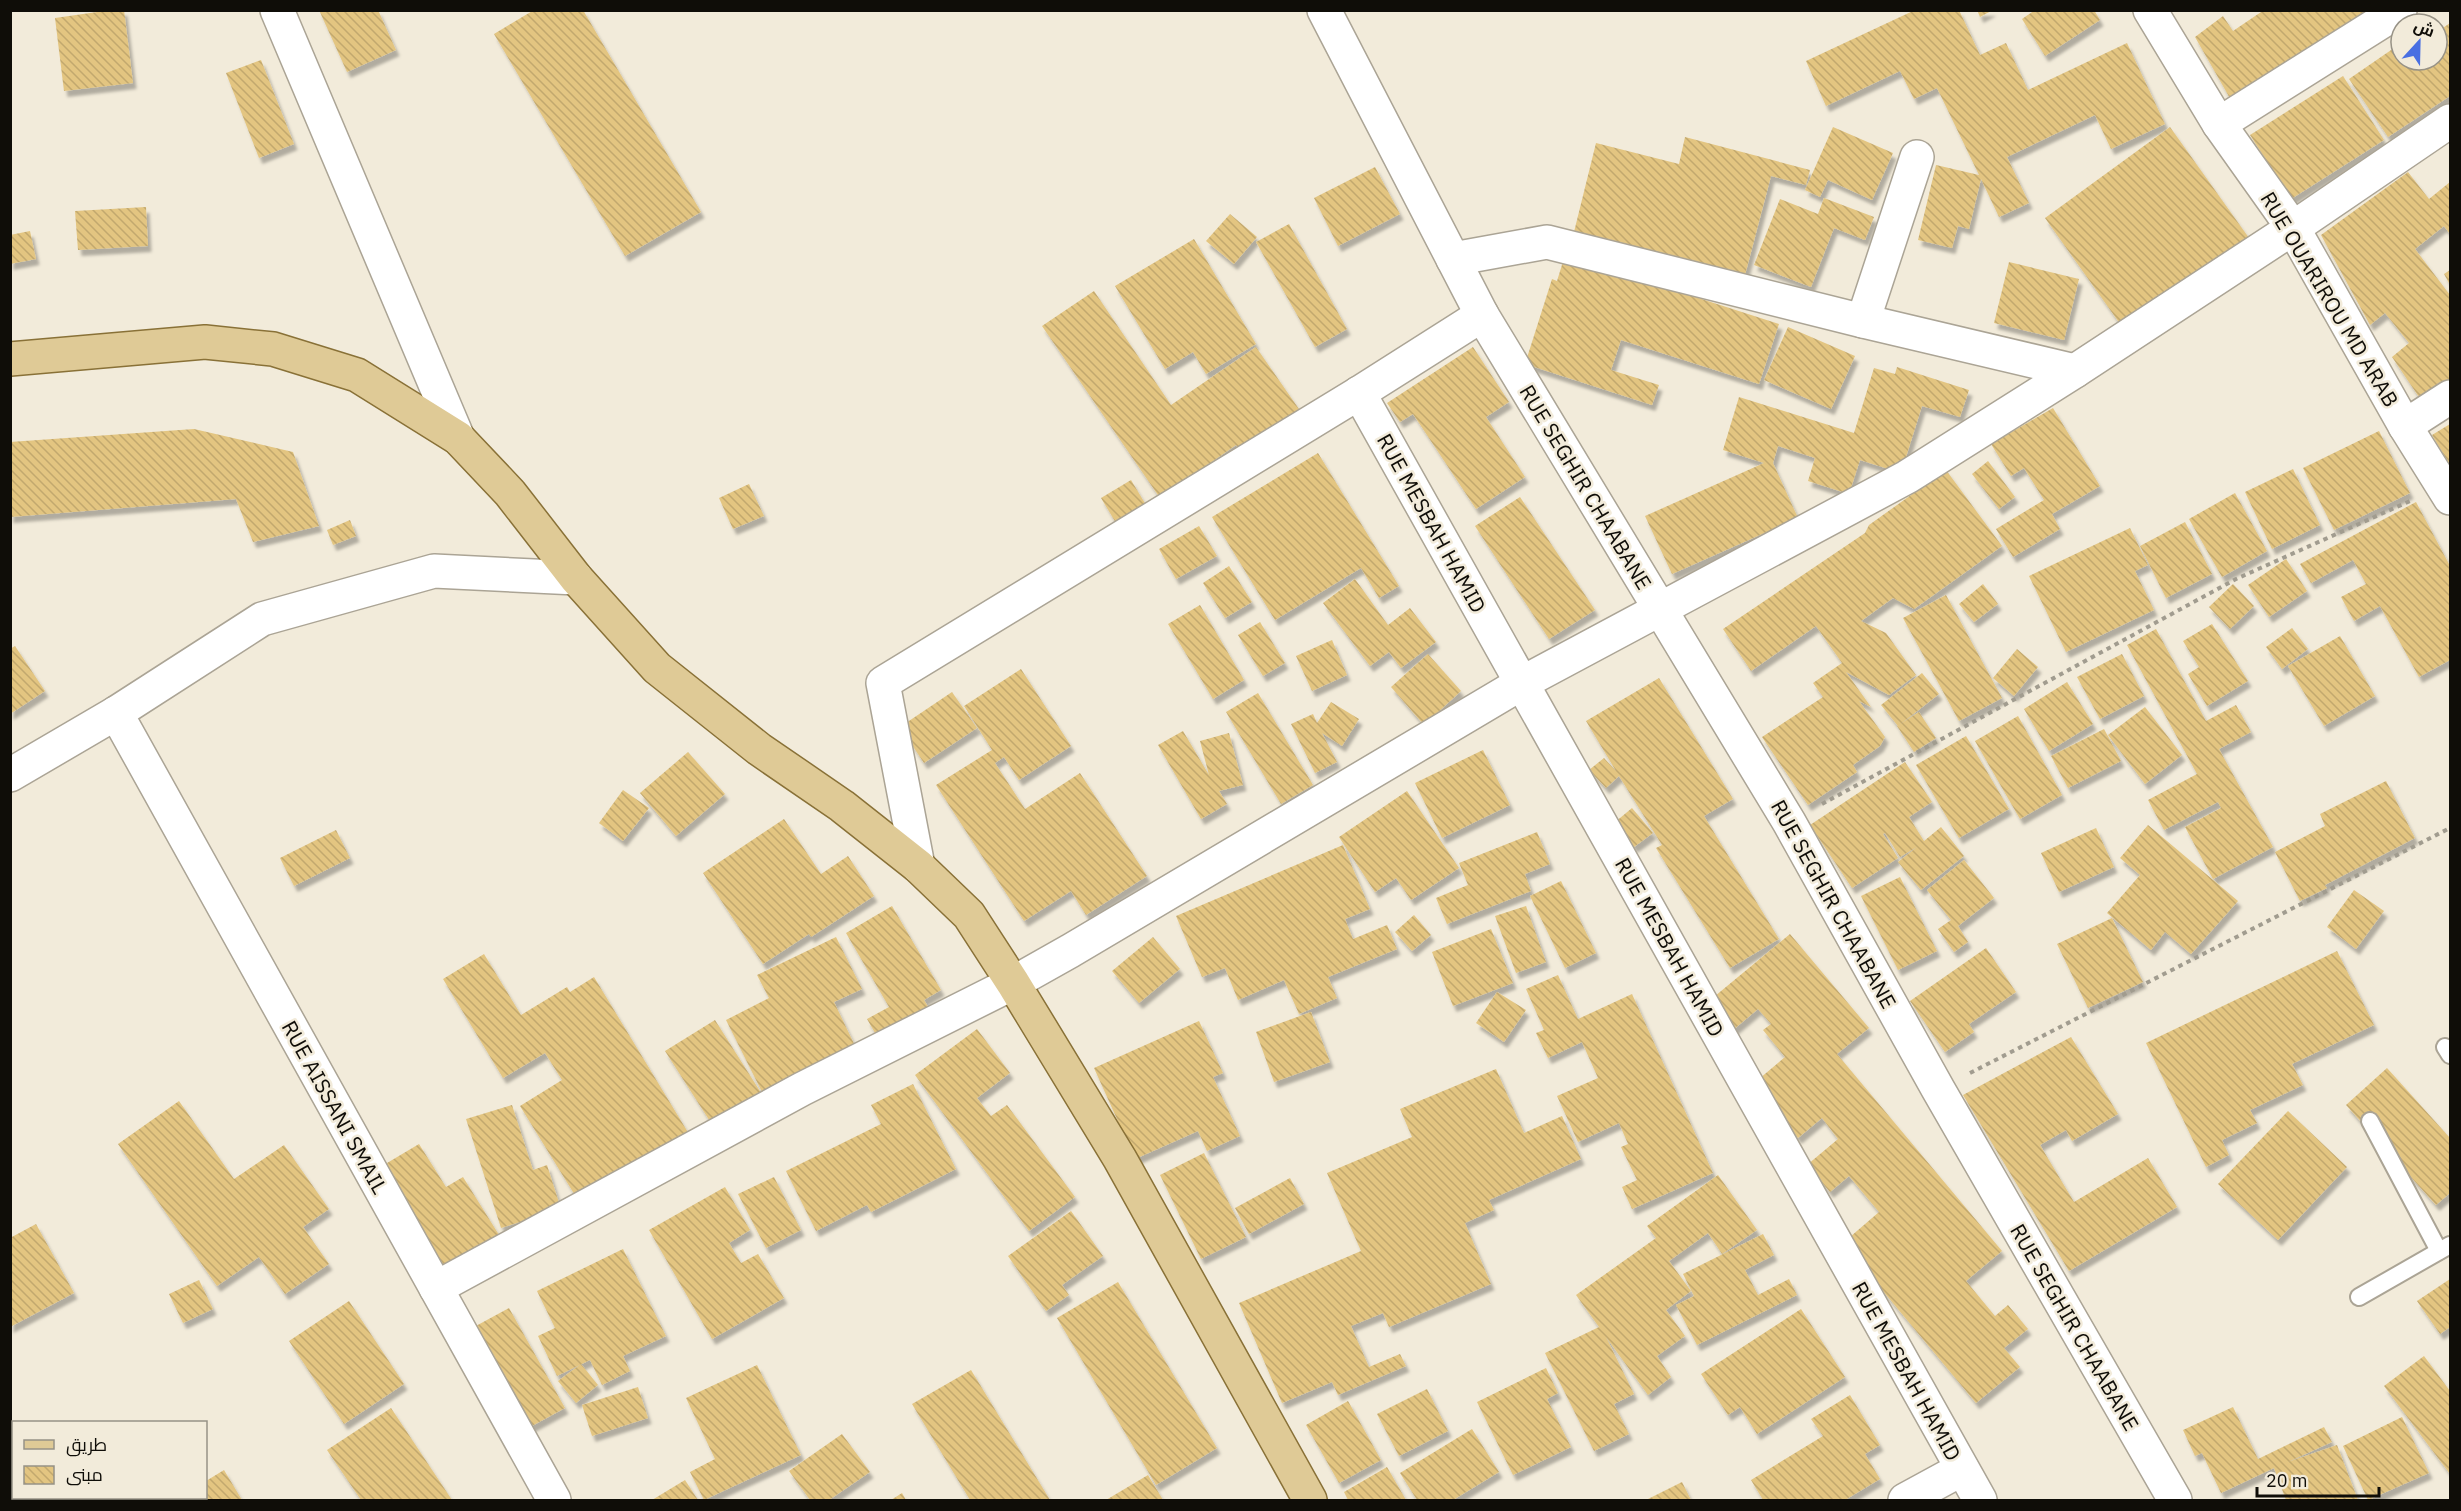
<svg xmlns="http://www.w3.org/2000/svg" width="2461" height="1511" font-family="'IBM Plex Sans',Cairo,sans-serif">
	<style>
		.building { fill: url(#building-back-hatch); filter: url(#shadow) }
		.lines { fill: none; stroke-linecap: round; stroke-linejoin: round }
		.lane-casing { stroke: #aba495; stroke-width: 20 }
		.street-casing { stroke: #aba495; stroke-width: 36 }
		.primary-casing { stroke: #897137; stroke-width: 36 }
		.path { stroke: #a19c8f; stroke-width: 4; stroke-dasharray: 4.5 4.5; stroke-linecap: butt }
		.lane { stroke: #fff; stroke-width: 16 }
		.street { stroke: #fff; stroke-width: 33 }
		.primary { stroke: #dfca96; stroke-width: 33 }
		.labels { text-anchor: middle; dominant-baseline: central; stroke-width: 5; stroke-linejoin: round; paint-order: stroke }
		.street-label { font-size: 21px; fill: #0f0d08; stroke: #f2ebda }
	</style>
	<defs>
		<pattern id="building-back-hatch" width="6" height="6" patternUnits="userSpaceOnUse" patternTransform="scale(1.5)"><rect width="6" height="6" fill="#e3c581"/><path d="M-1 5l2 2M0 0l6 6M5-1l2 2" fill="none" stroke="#c2a86e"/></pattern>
		<filter id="shadow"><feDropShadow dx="3.5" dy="6" stdDeviation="1.5" flood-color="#0004"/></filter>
	</defs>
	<rect width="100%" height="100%" fill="#f2ebda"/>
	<g class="building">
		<polygon points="111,10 124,10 133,83 64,91 55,18"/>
		<polygon points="319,10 378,10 396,50 347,72"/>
		<polygon points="534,10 583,10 701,212 625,256 494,34"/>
		<polygon points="1915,10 1959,10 1980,55 2006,43 2028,90 2127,43 2165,124 2111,149 2095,115 2007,157 2029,203 1999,217 1981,179 1969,229 1958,226 1952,248 1918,240 1936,165 1979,175 1937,88 1914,99 1900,71 1826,106 1806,61"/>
		<polygon points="1977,10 1993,10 1980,17"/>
		<polygon points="2035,10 2094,10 2100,20 2045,56 2022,19"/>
		<polygon points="2264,10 2369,10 2231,100 2195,37 2223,16 2233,31"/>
		<polygon points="2450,23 2450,96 2388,137 2349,79 2394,48 2399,56 2401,55 2401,60 2437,60 2437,32"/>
		<polygon points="261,60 294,144 259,158 226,73"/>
		<polygon points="2343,76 2384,140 2291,199 2250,135"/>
		<polygon points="1833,127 1893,153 1872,200 1828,180 1820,197 1805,190"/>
		<polygon points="2170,127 2249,238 2123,328 2045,218"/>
		<polygon points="1685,137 1810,170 1806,185 1771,176 1745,275 1574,232 1596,143 1679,164"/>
		<polygon points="1375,167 1400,214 1338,246 1314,198"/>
		<polygon points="2408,172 2429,199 2450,182 2450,234 2444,226 2415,249 2450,295 2450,379 2419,397 2392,357 2409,343 2385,313 2370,325 2321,235"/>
		<polygon points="1824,198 1874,217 1865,240 1834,228 1811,287 1754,265 1780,199 1818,214"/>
		<polygon points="146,207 148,246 78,250 75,211"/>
		<polygon points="1230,214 1257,237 1234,264 1206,241"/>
		<polygon points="1289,224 1347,329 1315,347 1256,242"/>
		<polygon points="30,231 36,259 10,264 10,235"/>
		<polygon points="1194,239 1256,344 1206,374 1193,352 1165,369 1115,286"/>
		<polygon points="1565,255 1779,324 1759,384 1621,340 1611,370 1659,385 1652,405 1525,364 1552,279 1557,281"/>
		<polygon points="2009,262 2079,279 2064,340 1994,323"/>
		<polygon points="2450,270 2450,285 2444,274"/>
		<polygon points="1094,291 1171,405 1256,347 1301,412 1241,453 1236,445 1160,498 1042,326"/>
		<polygon points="1788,327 1855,356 1831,409 1764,380"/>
		<polygon points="1473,347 1509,402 1486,417 1525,477 1476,509 1413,414 1400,422 1387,403"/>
		<polygon points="1897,367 1969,390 1960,417 1922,406 1901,473 1860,460 1849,494 1808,481 1815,458 1778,446 1773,463 1798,518 1672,574 1645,516 1764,463 1723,450 1739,397 1854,433 1874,368 1895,374"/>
		<polygon points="2053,408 2100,486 2052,514 2060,529 2013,557 1996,529 2044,500 2024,468 2011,476 1991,444"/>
		<polygon points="2450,424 2450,465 2432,435"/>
		<polygon points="194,429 293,452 319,526 253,542 236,499 10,517 10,442"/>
		<polygon points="2379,431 2410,493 2334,530 2303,468"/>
		<polygon points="1318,453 1399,586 1379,598 1361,568 1275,620 1212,517"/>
		<polygon points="1988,461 2015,497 1999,509 1972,474"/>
		<polygon points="2293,469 2320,525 2272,549 2245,492"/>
		<polygon points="1946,470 2002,546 1914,609 1893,598 1861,621 1886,633 1916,675 1889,695 1846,672 1871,707 1859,701 1885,737 1880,746 1853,765 1857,772 1808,805 1762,737 1823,697 1813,683 1842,663 1816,626 1751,671 1723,629 1865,533 1869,525"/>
		<polygon points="1131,480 1146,505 1116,523 1101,498"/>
		<polygon points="749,484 764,516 733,529 719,498"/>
		<polygon points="2235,493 2267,551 2222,577 2189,519"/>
		<polygon points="1520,497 1595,610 1549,639 1475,526"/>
		<polygon points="2416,502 2450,566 2450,660 2419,677 2380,606 2354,621 2341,597 2366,584 2353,560 2311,583 2300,564"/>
		<polygon points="350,520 356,536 333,545 327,530"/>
		<polygon points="2185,522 2212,574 2166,598 2140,546"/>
		<polygon points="1199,526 1217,556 1176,579 1159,549"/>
		<polygon points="2130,528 2148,565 2135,571 2154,610 2066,652 2029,576"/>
		<polygon points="2286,559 2307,591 2269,617 2248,585"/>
		<polygon points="1229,566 1252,602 1225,618 1203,583"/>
		<polygon points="1355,579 1388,625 1410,608 1436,642 1401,668 1389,652 1370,666 1323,603"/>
		<polygon points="1983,584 1998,604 1974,622 1959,604"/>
		<polygon points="2233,584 2254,606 2230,629 2209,607"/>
		<polygon points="1946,595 2002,698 1959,721 1903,618"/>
		<polygon points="1200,605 1244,680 1213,699 1168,624"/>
		<polygon points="1260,622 1285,663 1263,676 1238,635"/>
		<polygon points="2212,624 2248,681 2207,706 2188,674 2199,667 2183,641"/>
		<polygon points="2292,628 2308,649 2282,669 2266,647"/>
		<polygon points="2156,629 2206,721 2236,705 2251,732 2219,749 2273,847 2213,879 2185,827 2221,808 2218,802 2164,830 2148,800 2197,774 2127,645"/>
		<polygon points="2340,636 2375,696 2324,726 2288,666"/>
		<polygon points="1332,640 1347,675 1312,691 1296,656"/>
		<polygon points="15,646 45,691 10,714 10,649"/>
		<polygon points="2017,649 2038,667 2014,696 1993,678"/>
		<polygon points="1428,654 1461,691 1424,725 1391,687"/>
		<polygon points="2122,654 2144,696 2100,719 2077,677"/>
		<polygon points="1021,669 1071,746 1019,780 1004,757 995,763 1025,809 1080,773 1147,876 1086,915 1071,891 1024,921 936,785 992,750 964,706"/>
		<polygon points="1922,673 1939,694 1898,726 1881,705"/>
		<polygon points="1659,678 1733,799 1704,816 1779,939 1730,968 1656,848 1662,845 1619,776 1606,788 1589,770 1604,758 1616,771 1586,721"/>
		<polygon points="2067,682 2093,724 2049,751 2024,709"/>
		<polygon points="952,692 977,728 924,763 900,727"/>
		<polygon points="1258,693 1313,785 1281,804 1226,712"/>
		<polygon points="1331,702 1359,719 1342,746 1322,733 1337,762 1315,773 1291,724 1313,714 1317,723"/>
		<polygon points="2145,707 2182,755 2145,784 2108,735"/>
		<polygon points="1919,712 1936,738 1914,752 1897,726"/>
		<polygon points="2018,716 2062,795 2020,819 1975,741"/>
		<polygon points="2104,729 2121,761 2068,788 2051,756"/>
		<polygon points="1183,731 1209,775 1200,741 1229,733 1243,785 1219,791 1227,804 1201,819 1158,745"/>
		<polygon points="1966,736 2009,809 1959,838 1916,765"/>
		<polygon points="1483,750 1510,805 1442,838 1415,783"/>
		<polygon points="688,752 725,794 676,836 640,793"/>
		<polygon points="1905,762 1932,802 1909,817 1924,841 1941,827 1964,856 1921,890 1898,862 1917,847 1900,857 1885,833 1883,834 1898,858 1852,888 1810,825"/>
		<polygon points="2386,781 2415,838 2325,885 2327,888 2300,901 2275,852 2325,826 2320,814"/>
		<polygon points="623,790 649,808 623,841 599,823"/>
		<polygon points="1407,791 1459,868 1411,900 1396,878 1375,892 1339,837"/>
		<polygon points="1632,808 1653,833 1634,847 1614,823"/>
		<polygon points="784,819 821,874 848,856 874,896 811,937 809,934 763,964 703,873"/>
		<polygon points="2148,825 2238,901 2191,954 2165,932 2151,950 2107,913 2140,875 2120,858"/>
		<polygon points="2096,828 2114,867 2059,892 2041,853"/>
		<polygon points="336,830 350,858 294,886 280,858"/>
		<polygon points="1537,832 1550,864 1525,874 1531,891 1447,924 1436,898 1468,885 1459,863"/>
		<polygon points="1343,845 1370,909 1345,919 1353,939 1387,925 1397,949 1328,977 1337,998 1299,1014 1284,980 1238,1000 1225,968 1202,977 1176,916"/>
		<polygon points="1964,860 1994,898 1958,926 1968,942 1954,952 1938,929 1951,920 1927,890"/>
		<polygon points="1900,877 1937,951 1898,970 1861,896"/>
		<polygon points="1561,881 1596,953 1565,968 1530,896"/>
		<polygon points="2354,890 2384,911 2356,949 2327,927"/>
		<polygon points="892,906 941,990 924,1000 933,1015 882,1045 867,1019 889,1007 846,933"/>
		<polygon points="1526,906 1546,962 1516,973 1495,916"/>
		<polygon points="1414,915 1431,935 1412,951 1395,932"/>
		<polygon points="2112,918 2143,982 2088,1008 2057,944"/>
		<polygon points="1491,929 1513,983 1453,1006 1432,952"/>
		<polygon points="1790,934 1869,1028 1837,1054 2002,1251 1966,1281 1995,1316 2008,1305 2028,1329 2004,1348 2020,1367 1976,1403 1843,1243 1879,1212 1849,1176 1830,1192 1807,1165 1838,1139 1822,1118 1798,1138 1753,1084 1785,1057 1763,1030 1771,1024 1758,1009 1733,1030 1709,1001"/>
		<polygon points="836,937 862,989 834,1002 858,1052 765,1098 726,1020 769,998 757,975"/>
		<polygon points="1153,937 1180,969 1139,1003 1112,971"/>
		<polygon points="1986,948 2016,992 1969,1024 1974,1032 1945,1052 1910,1001"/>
		<polygon points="2337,951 2374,1025 2292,1064 2303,1085 2250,1110 2257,1123 2222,1140 2229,1155 2206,1167 2146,1043"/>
		<polygon points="484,954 521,1015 567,987 570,992 594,977 692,1139 581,1205 520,1106 562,1080 545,1053 503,1078 443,979"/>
		<polygon points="1558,975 1578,1019 1632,994 1713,1173 1632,1209 1622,1187 1637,1180 1621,1147 1628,1144 1619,1123 1578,1142 1557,1096 1598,1078 1582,1042 1548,1058 1536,1033 1544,1030 1526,989"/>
		<polygon points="1497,992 1526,1010 1504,1042 1476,1023"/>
		<polygon points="1311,1012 1330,1062 1274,1082 1256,1032"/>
		<polygon points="715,1020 763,1096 713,1126 665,1051"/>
		<polygon points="1199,1021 1223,1073 1213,1077 1240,1136 1207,1151 1198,1131 1135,1159 1094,1068"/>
		<polygon points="977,1029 1010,1073 977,1098 991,1116 1007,1105 1075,1197 1029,1231 915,1075"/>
		<polygon points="2071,1037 2118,1114 2072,1141 2066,1130 2040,1145 2074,1202 2148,1158 2177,1207 2069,1271 1963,1095"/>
		<polygon points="2387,1068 2450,1138 2450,1193 2436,1205 2346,1105"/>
		<polygon points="1496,1069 1524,1133 1562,1116 1581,1159 1489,1200 1494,1210 1465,1223 1491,1284 1389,1327 1383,1313 1351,1326 1369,1367 1400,1354 1406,1366 1338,1395 1332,1382 1282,1403 1239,1303 1361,1251 1327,1173 1412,1137 1400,1109"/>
		<polygon points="913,1084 956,1169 871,1212 867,1205 816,1231 786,1171 881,1124 871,1105"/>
		<polygon points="179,1101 234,1179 284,1145 329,1209 303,1227 329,1264 285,1294 259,1257 217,1286 118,1144"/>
		<polygon points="512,1105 533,1170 547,1165 561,1209 501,1228 466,1119"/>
		<polygon points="2288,1111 2347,1167 2278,1240 2218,1184"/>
		<polygon points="419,1144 446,1187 463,1177 504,1243 450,1276 382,1166"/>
		<polygon points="1204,1153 1246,1237 1201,1259 1160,1175"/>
		<polygon points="1718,1175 1757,1230 1722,1254 1708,1233 1669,1261 1691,1291 1666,1310 1685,1336 1657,1356 1671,1377 1648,1395 1606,1337 1634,1394 1614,1404 1629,1434 1594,1451 1545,1353 1599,1327 1576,1295 1656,1238 1647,1226"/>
		<polygon points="774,1177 801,1230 766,1248 738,1194"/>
		<polygon points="1290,1178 1304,1204 1249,1234 1235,1208"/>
		<polygon points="725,1187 750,1230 729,1243 741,1263 758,1254 784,1298 712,1339 649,1230"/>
		<polygon points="1071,1211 1103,1256 1062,1285 1069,1295 1046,1311 1008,1256"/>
		<polygon points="36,1224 74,1293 10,1327 10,1238"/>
		<polygon points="1763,1234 1774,1255 1745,1270 1758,1295 1789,1279 1797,1295 1697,1345 1676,1305 1694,1296 1683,1274"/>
		<polygon points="623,1249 666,1336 623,1356 630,1371 602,1385 590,1360 557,1376 538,1336 555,1328 537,1291"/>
		<polygon points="2450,1279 2450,1327 2440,1334 2417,1301"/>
		<polygon points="199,1280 213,1309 183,1323 169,1294"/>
		<polygon points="1118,1282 1217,1448 1156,1485 1057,1318"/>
		<polygon points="349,1301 404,1384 344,1424 289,1341"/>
		<polygon points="509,1308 565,1408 519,1433 463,1333"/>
		<polygon points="1801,1309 1845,1377 1757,1434 1740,1407 1728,1415 1701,1374"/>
		<polygon points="2424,1356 2450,1391 2450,1474 2384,1386"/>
		<polygon points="581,1364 598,1385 576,1403 558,1381"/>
		<polygon points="757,1365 801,1455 704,1500 690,1472 715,1459 686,1398"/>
		<polygon points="1546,1368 1558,1393 1547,1399 1571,1447 1513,1475 1477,1402"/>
		<polygon points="971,1370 1050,1500 970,1500 912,1404"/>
		<polygon points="638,1387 648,1418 592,1436 582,1405"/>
		<polygon points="1427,1389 1448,1431 1399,1456 1377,1414"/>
		<polygon points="1850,1395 1880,1445 1865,1454 1880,1479 1845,1500 1763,1500 1751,1480 1823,1436 1811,1419"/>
		<polygon points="1348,1401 1381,1460 1339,1483 1306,1425"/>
		<polygon points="2233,1407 2258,1459 2324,1427 2332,1442 2288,1462 2337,1445 2358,1500 2286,1500 2274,1468 2221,1493 2202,1453 2195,1456 2183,1430"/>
		<polygon points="391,1408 452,1500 361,1500 327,1450"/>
		<polygon points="2402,1417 2429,1473 2368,1500 2343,1446"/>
		<polygon points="1472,1429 1499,1472 1453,1500 1417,1500 1400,1473"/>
		<polygon points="842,1434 870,1472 829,1500 810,1500 789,1471"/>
		<polygon points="1387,1467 1406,1500 1348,1500 1344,1492"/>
		<polygon points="224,1470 242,1500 173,1500 178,1498 206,1498 206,1481"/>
		<polygon points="1148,1475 1163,1500 1106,1500"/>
		<polygon points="685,1480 698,1500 652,1500"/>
		<polygon points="1682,1482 1691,1500 1646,1500"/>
		<polygon points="902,1493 906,1500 891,1500"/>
	</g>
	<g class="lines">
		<g class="lane-casing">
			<g id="lane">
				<polyline points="2445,1047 2450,1055"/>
				<polyline points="2370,1121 2439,1251"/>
				<polyline points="2359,1297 2450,1245"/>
			</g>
		</g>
		<g class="street-casing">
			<g id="street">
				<polyline points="277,10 458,438"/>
				<polyline points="1324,10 1482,315 1789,822 1938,1089 2175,1500"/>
				<polyline points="2150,10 2219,124 2293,228 2405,426 2450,498"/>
				<polyline points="2219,124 2400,10"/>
				<polyline points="1453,259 1547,242 1863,321 2075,371"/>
				<polyline points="1863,321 1917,157"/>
				<polyline points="1359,393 1980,1500"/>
				<polyline points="2405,426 2450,397"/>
				<polyline points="116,713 554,1500"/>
				<polyline points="10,775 116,713 262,619 434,571 576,578"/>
				<polyline points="918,866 883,683 1359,393 1482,315"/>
				<polyline points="436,1288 802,1089 1013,983 1070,951 1522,683 1907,477 2075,371 2293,228 2450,121"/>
				<polyline points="1905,1500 1962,1469"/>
			</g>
		</g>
		<g class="primary-casing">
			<polyline id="primary" points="10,359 205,342 273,349 357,375 458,438 510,493 576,578 657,668 759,749 842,806 918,866 969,915 1013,983 1120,1159 1310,1500"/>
		</g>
		<g class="path">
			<polyline points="1822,804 2236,579 2410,501"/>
			<polyline points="1970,1073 2450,828"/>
		</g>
		<use href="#lane" class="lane"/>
		<use href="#street" class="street"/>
		<use href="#primary" class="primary"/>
	</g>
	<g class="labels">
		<g class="street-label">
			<text transform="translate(2330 299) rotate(59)">RUE OUARIROU MD ARAB</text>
			<text transform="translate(1586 487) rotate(59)">RUE SEGHIR CHAABANE</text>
			<text transform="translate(1432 523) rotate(61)">RUE MESBAH HAMID</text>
			<text transform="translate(1834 904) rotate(61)">RUE SEGHIR CHAABANE</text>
			<text transform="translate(1670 947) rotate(61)">RUE MESBAH HAMID</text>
			<text transform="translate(335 1107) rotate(61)">RUE AISSANI SMAIL</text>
			<text transform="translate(2075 1327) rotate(60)">RUE SEGHIR CHAABANE</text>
			<text transform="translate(1907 1371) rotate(61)">RUE MESBAH HAMID</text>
		</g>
	</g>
	<rect width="2461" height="1511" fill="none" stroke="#0f0d08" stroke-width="24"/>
	<rect x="12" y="1421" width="195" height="78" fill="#f2ebda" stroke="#979286" stroke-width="1.5"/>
	<rect x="24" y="1440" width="30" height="9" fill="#dfca96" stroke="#979286" stroke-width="1.5"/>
	<text x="66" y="1451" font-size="18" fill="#0f0d08">طريق</text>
	<rect x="24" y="1466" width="30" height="18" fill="url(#building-back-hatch)" stroke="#979286" stroke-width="1.5"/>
	<text x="66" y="1481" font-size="18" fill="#0f0d08">مبنى</text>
	<g transform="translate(2419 42) rotate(22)"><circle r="28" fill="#f2ebda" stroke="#979286" stroke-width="1.5"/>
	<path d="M0-4.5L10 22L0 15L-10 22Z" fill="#496fe2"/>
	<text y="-9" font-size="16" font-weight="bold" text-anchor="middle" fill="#0f0d08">ش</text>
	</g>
	<path d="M2257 1487v9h122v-9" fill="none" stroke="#0f0d08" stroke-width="3"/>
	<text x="2266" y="1487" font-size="18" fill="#0f0d08" stroke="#f2ebda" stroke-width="4.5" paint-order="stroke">20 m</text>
</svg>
